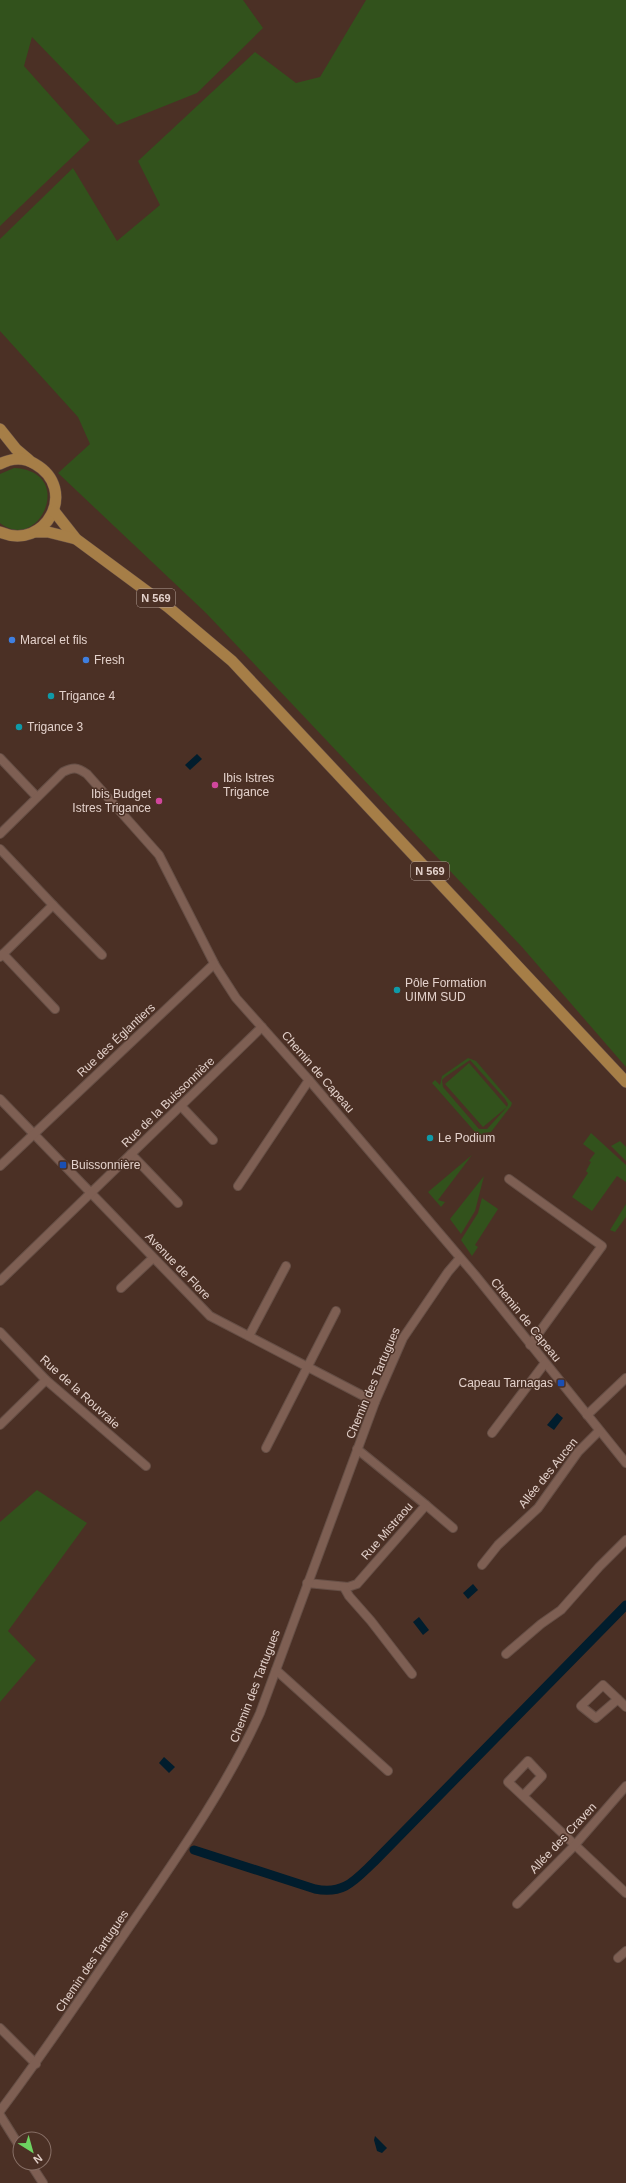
<svg xmlns="http://www.w3.org/2000/svg" width="626" height="2183" font-family="Helvetica,sans-serif">
	<style>
		.green { fill: #32521c; fill-rule: evenodd }
		.water { fill: #011d2d }
		.lines { fill: none; stroke-linecap: round; stroke-linejoin: round }
		.canal { stroke: #011d2d; stroke-width: 9 }
		.minor-casing { stroke: #664f46; stroke-width: 10 }
		.primary-casing { stroke: #664f46; stroke-width: 12 }
		.minor { stroke: #7e5f53; stroke-width: 8 }
		.primary { stroke: #a67e47; stroke-width: 11 }
		.shop-dot { fill: #3f7fe0; stroke: #4b3025; stroke-width: 1.5 }
		.culture-dot { fill: #0f9aa8; stroke: #4b3025; stroke-width: 1.5 }
		.hotel-dot { fill: #d1479c; stroke: #4b3025; stroke-width: 1.5 }
		.transit-dot { fill: #1a4fb4; stroke: #4b3025; stroke-width: 1.5 }
		.labels { text-anchor: middle; dominant-baseline: central; stroke-width: 3; stroke-linejoin: round; paint-order: stroke }
		.shield { fill: #4b3025; stroke: #b5a199; stroke-width: 1 }
		.shield-label { font-size: 11px; font-weight: bold; fill: #e3d1cb }
		.poi-label { font-size: 12px; fill: #e3d1cb; stroke: #4b3025; text-anchor: start }
		.street-label { font-size: 12px; fill: #e3d1cb; stroke: #4b3025 }
	</style>
	<rect width="100%" height="100%" fill="#4b3025"/>
	<g class="green">
		<polygon points="0,0 243,0 263,28 197,93 117,125 32,37 24,66 90,140 0,226"/>
		<polygon points="366,0 626,0 626,1067 522,947 206,613 58,473 90,444 78,417 0,331 0,239 73,168 117,241 160,205 138,161 255,52 296,83 320,77"/>
		<path d="M14,468C77,471 39,554 0,523V474Z"/>
		<path d="M468,1058L476,1061L512,1103L511,1106L491,1132L482,1133L486,1138L483,1141L432,1083L435,1080L440,1085L442,1076ZM470,1060L505,1099L508,1104L507,1107L469,1063L445,1084L483,1127L507,1107L487,1129H479L443,1087L442,1080L445,1077Z"/>
		<polygon points="591,1133 626,1165 626,1182 617,1176 592,1211 572,1197 588,1173 586,1171 591,1162 589,1161 595,1153 583,1144"/>
		<polygon points="620,1141 626,1147 626,1161 611,1146"/>
		<polygon points="472,1155 438,1200 445,1202 441,1207 428,1192"/>
		<polygon points="484,1176 475,1211 461,1234 450,1219"/>
		<polygon points="482,1198 498,1209 475,1245 478,1247 472,1256 461,1240 478,1213"/>
		<polygon points="626,1204 626,1217 615,1232 610,1230"/>
		<polygon points="37,1490 87,1523 8,1631 36,1660 0,1702 0,1522"/>
	</g>
	<g class="water">
		<polygon points="197,754 202,759 190,770 185,765"/>
		<polygon points="557,1413 563,1418 554,1430 547,1425"/>
		<polygon points="473,1584 478,1590 468,1599 463,1593"/>
		<polygon points="419,1617 429,1630 423,1635 413,1622"/>
		<polygon points="164,1757 175,1767 169,1773 159,1763"/>
		<polygon points="375,2136 387,2148 382,2153 377,2151 374,2140"/>
	</g>
	<g class="lines">
		<path class="canal" d="M194,1850L315,1889C344,1895 355,1880 374,1862L626,1605"/>
		<g class="minor-casing">
			<g id="minor">
				<polyline points="0,758 37,797"/>
				<path d="M0,834L63,772C73,767 77,767 87,774L159,855L216,967L236,998L309,1080L475,1275L626,1463"/>
				<polyline points="0,849 53,905 0,957"/>
				<polyline points="53,905 102,955"/>
				<polyline points="3,954 55,1009"/>
				<polyline points="0,1099 210,1316 375,1402"/>
				<polyline points="181,1106 213,1140"/>
				<polyline points="131,1154 178,1203"/>
				<polyline points="0,1166 214,964"/>
				<polyline points="509,1179 602,1246 530,1345"/>
				<polyline points="238,1186 309,1080"/>
				<polyline points="0,1281 262,1027"/>
				<polyline points="121,1288 153,1258"/>
				<polyline points="0,1332 46,1380 146,1466"/>
				<polyline points="249,1336 286,1266"/>
				<polyline points="587,1415 626,1378"/>
				<polyline points="0,1425 46,1380"/>
				<polyline points="492,1433 545,1363"/>
				<polyline points="266,1448 336,1311"/>
				<polyline points="426,1505 453,1528"/>
				<polyline points="482,1565 498,1545 538,1508 578,1452 599,1431"/>
				<polyline points="307,1583 348,1587 357,1584 426,1505 357,1449"/>
				<polyline points="344,1587 349,1596 371,1621 412,1674"/>
				<polyline points="506,1654 541,1624 561,1610 599,1567 626,1540"/>
				<polyline points="276,1670 388,1771"/>
				<polyline points="618,1699 596,1718 581,1706 603,1685 626,1707"/>
				<polyline points="523,1796 542,1776 528,1761 508,1782 626,1893"/>
				<polyline points="517,1904 574,1846 626,1786"/>
				<polyline points="618,1958 626,1951"/>
				<polyline points="0,2028 36,2064"/>
				<path d="M0,2111C47,2049 90,1984 134,1920C180,1853 227,1786 260,1713L375,1402L403,1338L448,1272L460,1258"/>
				<polyline points="0,2115 20,2147"/>
				<polyline points="30,2163 43,2183"/>
			</g>
		</g>
		<g class="primary-casing">
			<g id="primary">
				<polyline points="0,429 16,449 29,460"/>
				<path d="M0,464C11,458 24,457 35,464C79,489 46,552 0,532"/>
				<polyline points="54,511 76,539 168,607 232,661 626,1082"/>
				<polyline points="35,532 48,532 76,539"/>
			</g>
		</g>
		<use href="#minor" class="minor"/>
		<use href="#primary" class="primary"/>
	</g>
	<g class="shop-dot">
		<circle cx="12" cy="640" r="4"/>
		<circle cx="86" cy="660" r="4"/>
	</g>
	<g class="culture-dot">
		<circle cx="51" cy="696" r="4"/>
		<circle cx="19" cy="727" r="4"/>
		<circle cx="397" cy="990" r="4"/>
		<circle cx="430" cy="1138" r="4"/>
	</g>
	<g class="hotel-dot">
		<circle cx="215" cy="785" r="4"/>
		<circle cx="159" cy="801" r="4"/>
	</g>
	<g class="transit-dot">
		<rect x="59" y="1161" width="8" height="8" rx="2"/>
		<rect x="557" y="1379" width="8" height="8" rx="2"/>
	</g>
	<g class="labels">
		<g class="shield">
			<rect x="137" y="589" width="38" height="18" rx="3"/>
			<rect x="411" y="862" width="38" height="18" rx="3"/>
		</g>
		<g class="shield-label">
			<text x="156" y="598">N 569</text>
			<text x="430" y="871">N 569</text>
		</g>
		<g class="poi-label">
			<text x="20" y="640">Marcel et fils</text>
			<text x="94" y="660">Fresh</text>
			<text x="59" y="696">Trigance 4</text>
			<text x="27" y="727">Trigance 3</text>
			<text x="223" y="778">Ibis Istres<tspan x="223" dy="14">Trigance</tspan></text>
			<text x="151" y="794" text-anchor="end">Ibis Budget<tspan x="151" dy="14">Istres Trigance</tspan></text>
			<text x="405" y="983">Pôle Formation<tspan x="405" dy="14">UIMM SUD</tspan></text>
			<text x="438" y="1138">Le Podium</text>
			<text x="71" y="1165">Buissonnière</text>
			<text x="553" y="1383" text-anchor="end">Capeau Tarnagas</text>
		</g>
		<g class="street-label">
			<text transform="translate(116 1040) rotate(-43)">Rue des Églantiers</text>
			<text transform="translate(318 1072) rotate(49)">Chemin de Capeau</text>
			<text transform="translate(168 1102) rotate(-44)">Rue de la Buissonnière</text>
			<text transform="translate(178 1266) rotate(46)">Avenue de Flore</text>
			<text transform="translate(526 1320) rotate(51)">Chemin de Capeau</text>
			<text transform="translate(373 1383) rotate(-67)">Chemin des Tartugues</text>
			<text transform="translate(80 1392) rotate(42)">Rue de la Rouvraie</text>
			<text transform="translate(548 1473) rotate(-51)">Allée des Aucen</text>
			<text transform="translate(387 1531) rotate(-49)">Rue Mistraou</text>
			<text transform="translate(255 1686) rotate(-69)">Chemin des Tartugues</text>
			<text transform="translate(563 1838) rotate(-47)">Allée des Craven</text>
			<text transform="translate(92 1961) rotate(-56)">Chemin des Tartugues</text>
		</g>
	</g>
	<g transform="translate(32 2151) rotate(143)"><circle r="19" fill="#4b3025" stroke="#887067"/>
	<path d="M0-3L7 15L0 10L-7 15Z" fill="#6dd361"/>
	<text y="-6" font-size="11" font-weight="bold" text-anchor="middle" fill="#e3d1cb">N</text>
	</g>
</svg>
